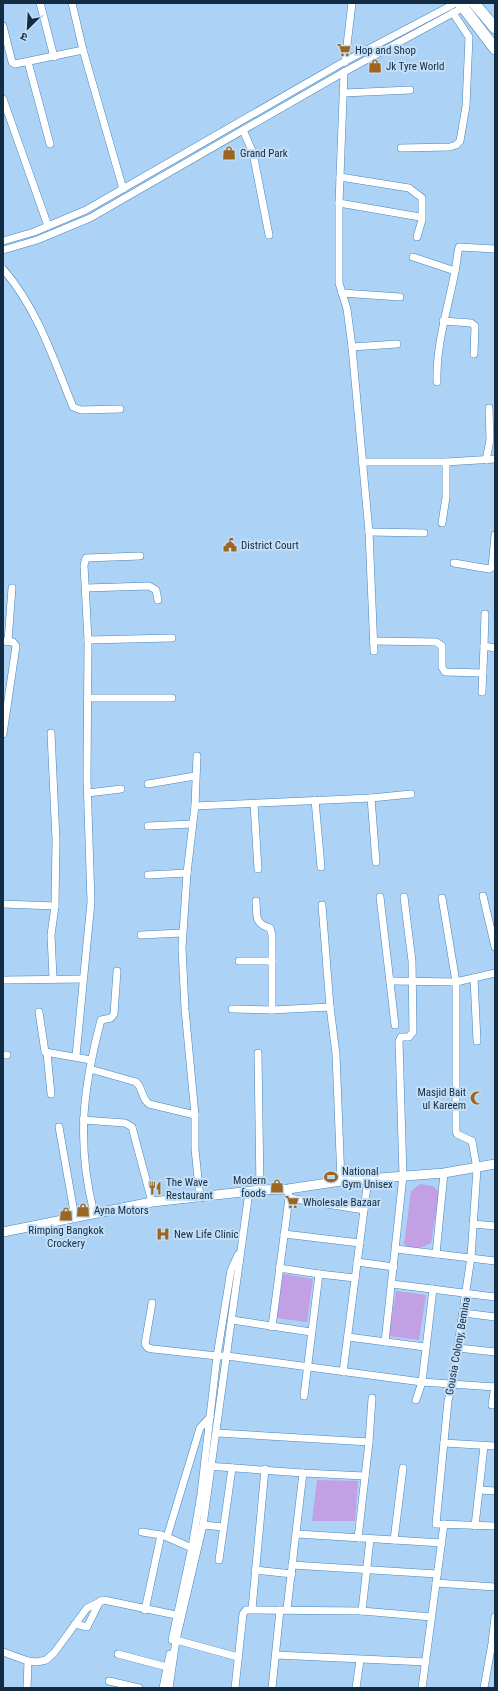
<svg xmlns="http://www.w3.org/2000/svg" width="498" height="1691" font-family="'Roboto Condensed','Noto Sans Devanagari',sans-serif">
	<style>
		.green { fill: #c2a0e3 }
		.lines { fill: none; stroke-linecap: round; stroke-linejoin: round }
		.minor-casing { stroke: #4686be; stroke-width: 8 }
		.major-casing { stroke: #4686be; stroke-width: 10 }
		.highway-casing { stroke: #4686be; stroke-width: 12 }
		.minor { stroke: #fff; stroke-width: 7 }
		.major { stroke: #fff; stroke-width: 9 }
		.highway { stroke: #fff; stroke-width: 11 }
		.labels { text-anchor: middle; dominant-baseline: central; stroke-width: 4; stroke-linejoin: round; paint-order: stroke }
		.poi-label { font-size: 11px; fill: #112c43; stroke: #c4def6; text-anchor: start }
		.street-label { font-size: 11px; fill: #112c43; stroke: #c4def6 }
	</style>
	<rect width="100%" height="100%" fill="#acd2f6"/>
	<g class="green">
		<polygon points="420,1184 433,1186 439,1192 431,1243 418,1249 404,1245 411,1191"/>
		<polygon points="283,1274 313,1279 307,1322 277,1318"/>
		<polygon points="396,1291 426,1295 419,1340 389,1336"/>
		<polygon points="317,1480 358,1481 355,1521 312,1521"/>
	</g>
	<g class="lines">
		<g class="minor-casing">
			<g id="minor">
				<polyline points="40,3 54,57"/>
				<polyline points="72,3 83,50 123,189"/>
				<polyline points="3,26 12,62 15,64 83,50"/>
				<polyline points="28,62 50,144"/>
				<polyline points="345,62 352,3"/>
				<polyline points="344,72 339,203 339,283 347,309 352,347 369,532 374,651"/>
				<polyline points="344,93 410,90"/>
				<polyline points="3,99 48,226"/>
				<polyline points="243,130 253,153 269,235"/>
				<polyline points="401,148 450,147 456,145 460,141 466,106 469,37 453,13"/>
				<polyline points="340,177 409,188 422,198 422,218"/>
				<polyline points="339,203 420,217 422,220 417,237"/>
				<polyline points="3,241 34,232 86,210 340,64 456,3"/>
				<polyline points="3,250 37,240 90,218 344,72 466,6"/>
				<polyline points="413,257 455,271"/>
				<path d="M3,269C37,308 54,360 73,407L81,410L120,409"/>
				<polyline points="342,293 400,297"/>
				<polyline points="443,321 471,323 475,326 474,354"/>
				<polyline points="352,347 397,344"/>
				<path d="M437,382C436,343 448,309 455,271C457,263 457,255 459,247L495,249"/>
				<polyline points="486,460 490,440 489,408"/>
				<polyline points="362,462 446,462 495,459"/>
				<polyline points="442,523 446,497 446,462"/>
				<polyline points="369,532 424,533"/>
				<polyline points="454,563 489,569 492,567 495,535"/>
				<polyline points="86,588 149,586 156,590 158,600"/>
				<polyline points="88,640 172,638"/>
				<polyline points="3,641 13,642 16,646 3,734"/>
				<polyline points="8,641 12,588"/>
				<polyline points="373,641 436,642 442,646 442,667 445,672 483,673"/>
				<polyline points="484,646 485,614"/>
				<polyline points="482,692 484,646 495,648"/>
				<polyline points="87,698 172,698"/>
				<polyline points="51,733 56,840 55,906 51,935 53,978"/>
				<polyline points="197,756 195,806 187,873 182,948 185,1009 195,1115 195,1149 200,1198"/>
				<polyline points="148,784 195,776"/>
				<polyline points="88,793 121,789"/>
				<polyline points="315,800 321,867"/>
				<polyline points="254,804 258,869"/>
				<polyline points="195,806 371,798"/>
				<polyline points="148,826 192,824"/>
				<polyline points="376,862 371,798 411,794"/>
				<polyline points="148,875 187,873"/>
				<polyline points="483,896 495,947"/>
				<polyline points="380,897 395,1025"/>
				<polyline points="442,898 456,982 456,1131 457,1134 472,1141 477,1169 471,1257 452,1385 448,1401 436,1524 495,1526"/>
				<path d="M256,901C257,915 254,924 270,928L272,935V1010"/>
				<polyline points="3,904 55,906"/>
				<polyline points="322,905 330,1007 336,1054 341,1181"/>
				<polyline points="141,935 182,933"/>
				<polyline points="239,961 272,961"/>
				<polyline points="474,978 477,1041"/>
				<polyline points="5,980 83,979"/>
				<polyline points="392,981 456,982 495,973"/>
				<polyline points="232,1009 272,1010 330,1007"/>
				<polyline points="39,1012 45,1052 91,1060"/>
				<polyline points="47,1053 51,1094"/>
				<polyline points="258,1053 260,1190"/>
				<polyline points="3,1055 7,1055"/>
				<polyline points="76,1056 91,902 87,779 88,640 84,565 86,558 140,556"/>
				<path d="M90,1069L136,1082C143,1088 141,1098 149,1104L195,1115"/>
				<polyline points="83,1120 125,1123 132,1127 152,1202"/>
				<polyline points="59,1127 75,1218"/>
				<polyline points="289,1198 364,1210"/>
				<path d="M94,1213C76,1143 83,1088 101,1020L111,1018L114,1014L117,971"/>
				<polyline points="473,1224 495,1226"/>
				<polyline points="284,1234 360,1243"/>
				<polyline points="396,1249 495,1261"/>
				<polyline points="436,1254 444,1173"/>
				<polyline points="357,1262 394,1267"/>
				<polyline points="279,1268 319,1274"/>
				<polyline points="392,1284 495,1297"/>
				<polyline points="152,1303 145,1344 148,1348 153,1349 217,1356 227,1356 422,1382 495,1387"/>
				<polyline points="464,1313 495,1317"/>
				<polyline points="232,1320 311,1332"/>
				<polyline points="272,1327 289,1198 288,1189"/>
				<polyline points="348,1337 425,1347"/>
				<polyline points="385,1342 403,1176 399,1041 401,1037 409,1037 413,1032 412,961 404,897"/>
				<polyline points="458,1348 495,1352"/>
				<polyline points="343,1372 368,1179"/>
				<polyline points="304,1396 319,1274 355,1278"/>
				<polyline points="416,1400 422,1382 433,1289"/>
				<polyline points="492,1405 495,1386"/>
				<polyline points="217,1433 369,1442"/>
				<polyline points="444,1443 495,1446"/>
				<polyline points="207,1466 303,1473 365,1476"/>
				<polyline points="480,1490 495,1491"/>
				<polyline points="203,1525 223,1527"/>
				<polyline points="475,1526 484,1446"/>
				<polyline points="142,1532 161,1535"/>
				<polyline points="297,1534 442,1543"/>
				<polyline points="167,1537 194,1549"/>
				<polyline points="358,1538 369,1442 372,1398"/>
				<polyline points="394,1540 403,1468"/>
				<polyline points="219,1560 232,1468"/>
				<polyline points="292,1565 437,1574"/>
				<polyline points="255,1570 292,1574"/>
				<polyline points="436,1583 495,1587"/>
				<polyline points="252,1609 265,1469"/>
				<polyline points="287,1609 303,1473"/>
				<polyline points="145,1610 161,1535 167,1537 200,1428 210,1417"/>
				<polyline points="362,1611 370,1539"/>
				<polyline points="75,1624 87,1627 100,1601"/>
				<polyline points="172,1640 192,1547 201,1494 217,1356 231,1270 238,1255"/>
				<polyline points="176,1640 238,1657"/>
				<polyline points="3,1652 28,1661 37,1662 46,1660 54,1653 87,1608 104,1600 176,1615"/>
				<polyline points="118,1654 167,1667"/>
				<polyline points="276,1655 426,1662"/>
				<polyline points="109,1681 139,1688"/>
				<polyline points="27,1688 28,1661"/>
				<polyline points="163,1688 170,1654"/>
				<polyline points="169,1688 176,1640 203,1525 249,1192"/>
				<polyline points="235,1688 243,1614 246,1610 362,1611 431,1617"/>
				<polyline points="272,1688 280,1610"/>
				<polyline points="356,1688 360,1660"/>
				<polyline points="422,1688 444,1524"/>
				<polyline points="484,1688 492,1643 495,1617"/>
			</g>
		</g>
		<g class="major-casing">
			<polyline id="major" points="3,1232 152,1202 260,1190 288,1189 341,1181 444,1173 495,1164"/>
		</g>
		<g class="highway-casing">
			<g id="highway">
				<polyline points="460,3 495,49"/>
				<polyline points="474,3 495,28"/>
			</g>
		</g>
		<use href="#minor" class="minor"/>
		<use href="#major" class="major"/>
		<use href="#highway" class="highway"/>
	</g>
	<defs>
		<g id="supermarket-bare" transform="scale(1.08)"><path d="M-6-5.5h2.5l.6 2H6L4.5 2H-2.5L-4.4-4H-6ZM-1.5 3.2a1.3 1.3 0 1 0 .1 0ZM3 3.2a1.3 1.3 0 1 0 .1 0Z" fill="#9c6520" stroke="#c4def6" stroke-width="2.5" paint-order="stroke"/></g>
		<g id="shop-bare" transform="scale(1.08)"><path d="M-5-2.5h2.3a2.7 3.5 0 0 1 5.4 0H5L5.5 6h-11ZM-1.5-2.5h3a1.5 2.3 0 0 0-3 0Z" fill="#9c6520" stroke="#c4def6" stroke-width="2.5" paint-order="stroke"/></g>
		<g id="civic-bare" transform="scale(1.08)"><path d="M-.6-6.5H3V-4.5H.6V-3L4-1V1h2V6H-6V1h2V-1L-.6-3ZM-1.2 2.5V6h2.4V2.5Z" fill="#9c6520" stroke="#c4def6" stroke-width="2.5" paint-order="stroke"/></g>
		<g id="mosque-bare" transform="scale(1.08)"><path d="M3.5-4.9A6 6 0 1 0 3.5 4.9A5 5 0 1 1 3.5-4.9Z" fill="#9c6520" stroke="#c4def6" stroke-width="2.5" paint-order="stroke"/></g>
		<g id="stadium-bare" transform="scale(1.08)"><path d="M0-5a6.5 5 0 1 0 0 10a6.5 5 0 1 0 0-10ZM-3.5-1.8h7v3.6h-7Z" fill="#9c6520" stroke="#c4def6" stroke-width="2.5" paint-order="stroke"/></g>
		<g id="restaurant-bare" transform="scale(1.08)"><path d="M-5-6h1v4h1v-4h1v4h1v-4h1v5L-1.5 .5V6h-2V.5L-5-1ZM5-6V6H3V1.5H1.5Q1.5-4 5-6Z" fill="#9c6520" stroke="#c4def6" stroke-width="2.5" paint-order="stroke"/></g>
		<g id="hospital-bare" transform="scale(1.08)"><path d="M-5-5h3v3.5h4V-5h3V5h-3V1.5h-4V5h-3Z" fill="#9c6520" stroke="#c4def6" stroke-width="2.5" paint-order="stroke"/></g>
	</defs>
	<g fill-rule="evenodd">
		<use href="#supermarket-bare" x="344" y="50"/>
		<use href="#shop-bare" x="375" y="66"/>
		<use href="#shop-bare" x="229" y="153"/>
		<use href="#civic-bare" x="230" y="545"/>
		<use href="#mosque-bare" x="477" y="1098"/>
		<use href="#stadium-bare" x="331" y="1177"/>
		<use href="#shop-bare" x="277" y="1186"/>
		<use href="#restaurant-bare" x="155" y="1188"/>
		<use href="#supermarket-bare" x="292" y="1202"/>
		<use href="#shop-bare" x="83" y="1210"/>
		<use href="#shop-bare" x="66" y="1214"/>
		<use href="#hospital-bare" x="163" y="1234"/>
	</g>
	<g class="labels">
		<g class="poi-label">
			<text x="355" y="50">Hop and Shop</text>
			<text x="386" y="66">Jk Tyre World</text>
			<text x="240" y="153">Grand Park</text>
			<text x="241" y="545">District Court</text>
			<text x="466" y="1092" text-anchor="end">Masjid Bait<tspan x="466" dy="13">ul Kareem</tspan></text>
			<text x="342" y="1171">National<tspan x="342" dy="13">Gym Unisex</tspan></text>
			<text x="266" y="1180" text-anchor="end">Modern<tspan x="266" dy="13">foods</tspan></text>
			<text x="166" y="1182">The Wave<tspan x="166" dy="13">Restaurant</tspan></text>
			<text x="303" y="1202">Wholesale Bazaar</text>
			<text x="94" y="1210">Ayna Motors</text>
			<text x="66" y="1230" text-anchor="middle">Rimping Bangkok<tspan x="66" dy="13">Crockery</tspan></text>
			<text x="174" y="1234">New Life Clinic</text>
		</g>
		<g class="street-label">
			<text transform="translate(458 1346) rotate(-80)">Gousia Colony, Bemina</text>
		</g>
	</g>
	<rect width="498" height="1691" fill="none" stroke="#112c43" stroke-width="8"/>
	<g transform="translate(28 28) rotate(204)" stroke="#c4def6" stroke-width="3" paint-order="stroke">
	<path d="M0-3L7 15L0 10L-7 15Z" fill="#112c43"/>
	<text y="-6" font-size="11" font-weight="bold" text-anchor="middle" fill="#112c43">उ</text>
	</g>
</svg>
